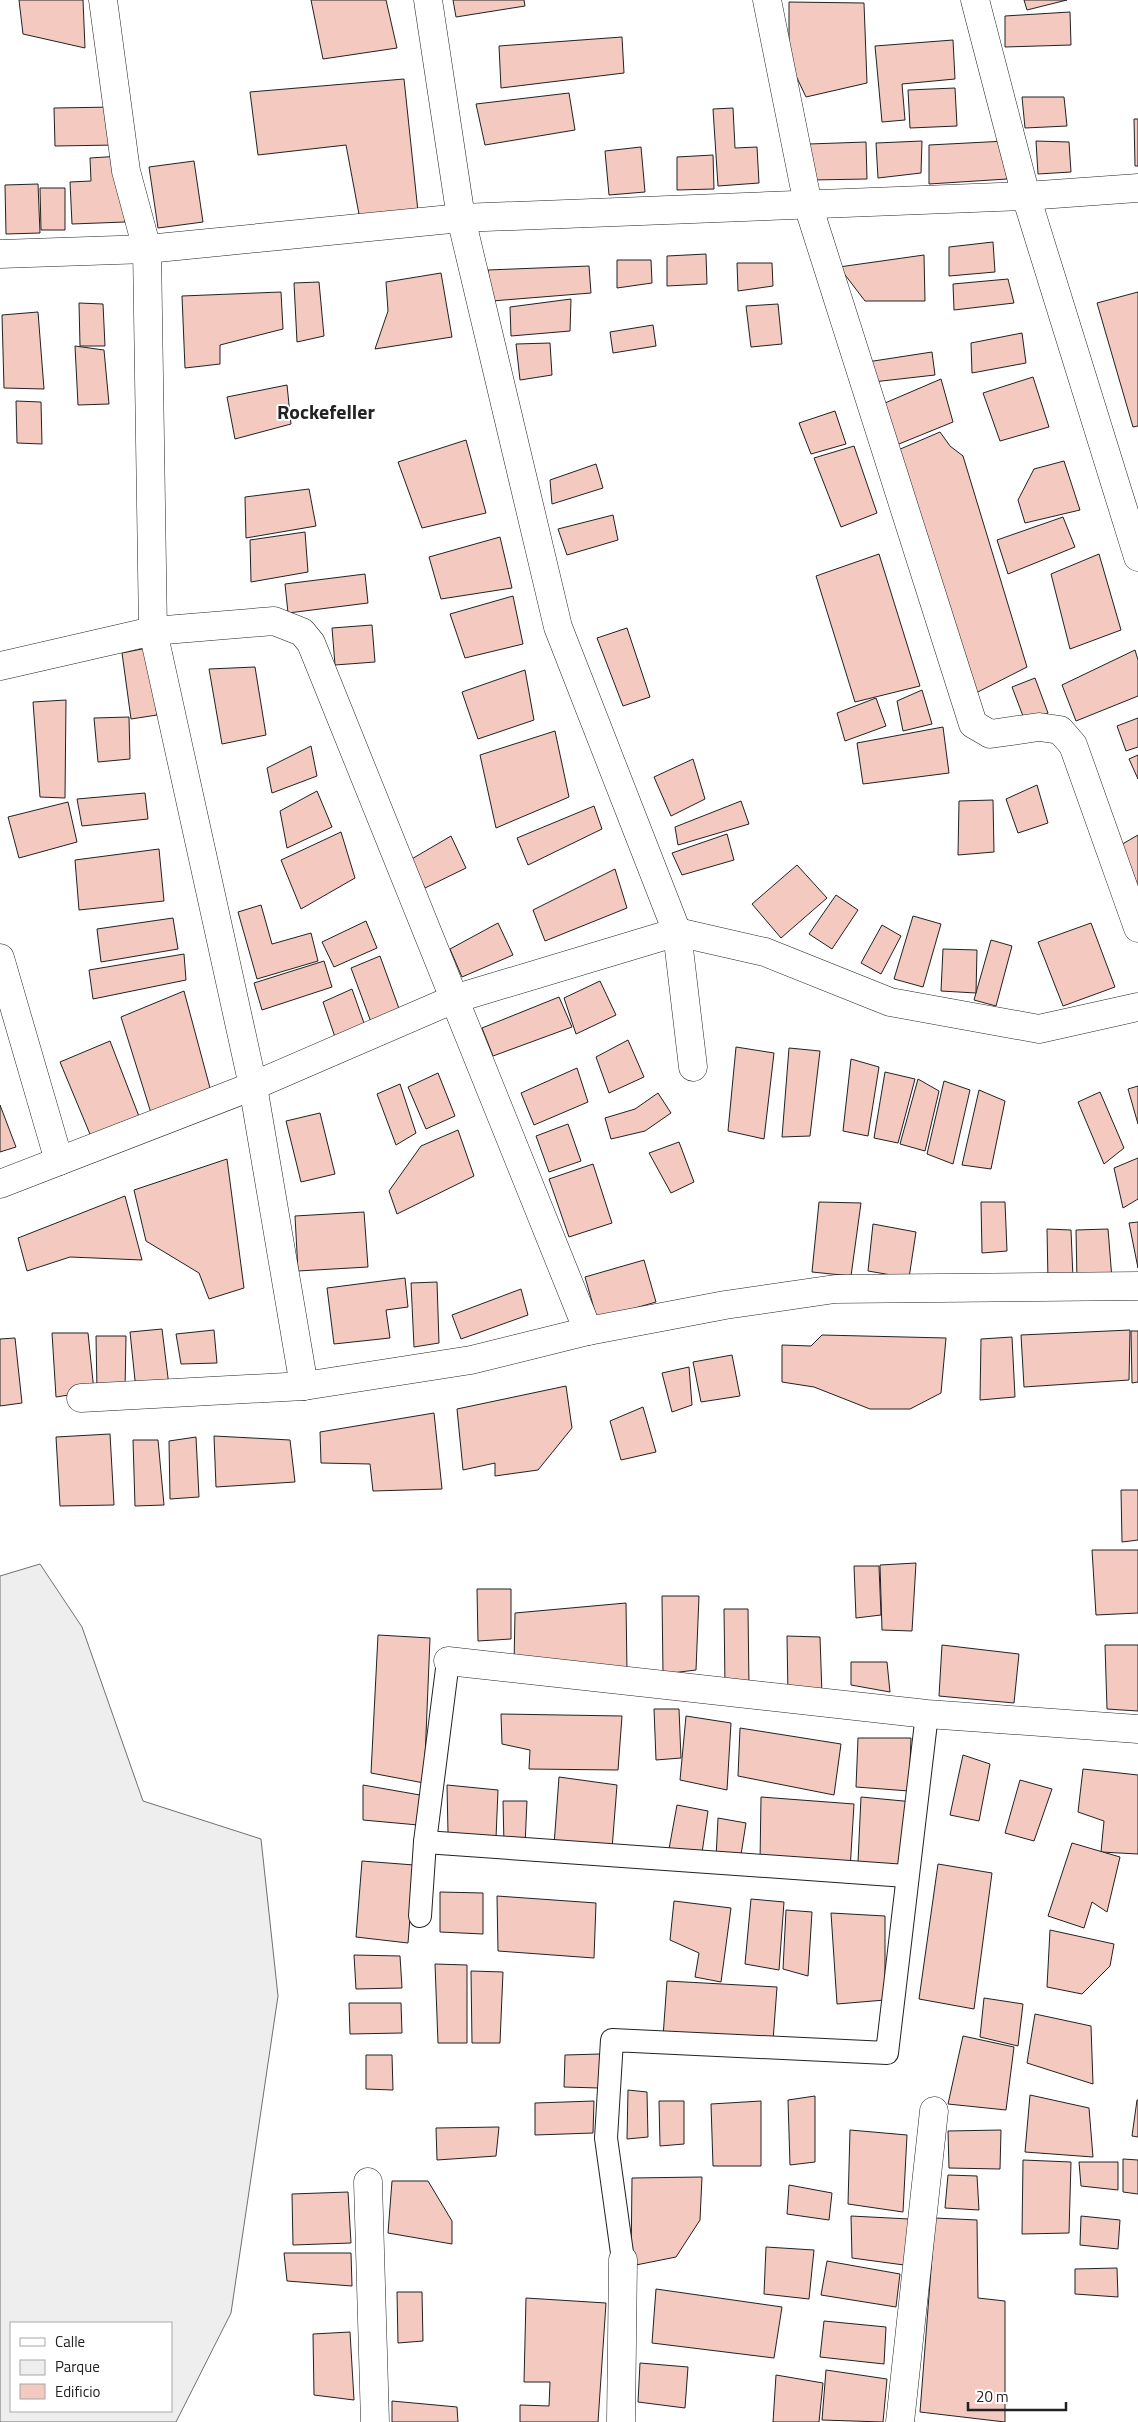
<svg xmlns="http://www.w3.org/2000/svg" width="1138" height="2422" font-family="'Titillium Web',sans-serif">
	<style>
		.green { fill: #eee; stroke: #6f6f6f; fill-rule: evenodd }
		.building { fill: #f3c9c0; stroke: #222 }
		.lines { fill: none; stroke-linecap: round; stroke-linejoin: round }
		.pedestrian-casing { stroke: #222; stroke-width: 24 }
		.minor-casing { stroke: #222; stroke-width: 29 }
		.secondary-casing { stroke: #222; stroke-width: 29 }
		.pedestrian { stroke: #fff; stroke-width: 22 }
		.minor { stroke: #fff; stroke-width: 28 }
		.secondary { stroke: #fff; stroke-width: 28 }
		.labels { text-anchor: middle; dominant-baseline: central; stroke-width: 4; stroke-linejoin: round; paint-order: stroke }
		.neighbourhood-label { font-size: 20px; font-weight: bold; fill: #222; stroke: #fff }
	</style>
	<rect width="100%" height="100%" fill="#fff"/>
	<path class="green" d="M40,1564L82,1627L143,1801L261,1839L278,1996L231,2313L176,2422H0V1576ZM11,2323H171V2411H11Z"/>
	<g class="building">
		<polygon points="19,0 83,0 85,48 23,34"/>
		<polygon points="311,0 386,0 397,48 323,59"/>
		<polygon points="453,0 524,0 525,6 456,17"/>
		<polygon points="1024,0 1067,0 1027,10"/>
		<polygon points="789,2 864,3 867,83 806,97 789,61"/>
		<polygon points="1070,12 1071,45 1005,47 1005,16"/>
		<polygon points="622,37 624,73 501,88 499,46"/>
		<polygon points="953,40 955,79 902,84 905,120 882,122 875,46"/>
		<polygon points="404,79 419,221 361,225 346,145 258,155 250,92"/>
		<polygon points="955,88 957,126 910,128 908,90"/>
		<polygon points="569,93 575,130 485,145 476,104"/>
		<polygon points="1022,97 1064,97 1067,126 1025,128"/>
		<polygon points="115,107 117,145 55,146 54,108"/>
		<polygon points="733,108 735,148 757,147 759,183 718,186 713,109"/>
		<polygon points="1134,119 1138,119 1138,166 1135,166"/>
		<polygon points="922,141 921,173 878,178 876,143"/>
		<polygon points="1006,141 1007,179 929,184 929,145"/>
		<polygon points="1036,141 1069,142 1071,172 1038,174"/>
		<polygon points="866,142 867,179 811,180 809,144"/>
		<polygon points="641,147 645,192 609,195 605,151"/>
		<polygon points="713,155 714,189 677,190 677,157"/>
		<polygon points="121,156 125,222 72,224 70,182 91,181 90,158"/>
		<polygon points="194,161 203,222 158,228 149,167"/>
		<polygon points="38,184 40,233 6,234 5,185"/>
		<polygon points="40,188 65,188 65,230 41,230"/>
		<polygon points="993,242 995,272 949,276 949,247"/>
		<polygon points="706,254 707,284 667,286 667,256"/>
		<polygon points="924,255 925,301 865,301 839,267"/>
		<polygon points="617,260 651,260 652,283 617,288"/>
		<polygon points="737,263 772,263 773,286 738,291"/>
		<polygon points="589,266 591,293 492,301 488,270"/>
		<polygon points="441,273 452,337 375,349 388,311 386,282"/>
		<polygon points="1008,279 1014,303 954,310 953,284"/>
		<polygon points="319,282 324,336 297,342 294,283"/>
		<polygon points="281,292 283,329 220,345 220,364 185,368 182,296"/>
		<polygon points="1138,292 1138,426 1133,427 1097,303"/>
		<polygon points="571,299 570,331 511,336 510,307"/>
		<polygon points="79,303 103,304 105,346 80,346"/>
		<polygon points="778,304 782,344 751,347 746,306"/>
		<polygon points="38,312 44,389 4,388 2,315"/>
		<polygon points="653,325 656,346 613,353 610,332"/>
		<polygon points="1022,333 1026,363 972,373 971,343"/>
		<polygon points="550,343 552,375 520,380 516,344"/>
		<polygon points="75,346 104,350 109,404 78,405"/>
		<polygon points="932,352 935,375 873,382 867,362"/>
		<polygon points="1033,377 1049,427 1000,441 983,393"/>
		<polygon points="941,379 953,422 894,446 878,406"/>
		<polygon points="287,385 291,424 235,439 227,397"/>
		<polygon points="16,401 41,402 42,444 17,443"/>
		<polygon points="835,411 846,444 811,454 799,423"/>
		<polygon points="940,432 950,446 963,456 1027,667 972,695 891,453"/>
		<polygon points="466,440 486,513 422,528 398,462"/>
		<polygon points="854,446 877,513 841,527 814,458"/>
		<polygon points="1064,461 1080,510 1025,523 1018,500 1034,469"/>
		<polygon points="596,464 603,488 552,504 550,480"/>
		<polygon points="309,489 316,526 246,538 245,497"/>
		<polygon points="613,515 618,540 567,555 558,529"/>
		<polygon points="1063,517 1075,547 1008,574 997,540"/>
		<polygon points="305,532 308,572 251,582 250,540"/>
		<polygon points="500,537 512,588 441,599 429,557"/>
		<polygon points="879,554 920,686 855,702 816,576"/>
		<polygon points="1099,554 1121,630 1070,649 1051,574"/>
		<polygon points="365,574 368,603 288,613 285,584"/>
		<polygon points="513,596 523,644 465,658 450,614"/>
		<polygon points="372,625 375,662 335,665 332,628"/>
		<polygon points="627,628 650,697 623,706 597,638"/>
		<polygon points="147,648 157,715 131,719 122,653"/>
		<polygon points="1135,650 1138,660 1138,696 1076,721 1062,685"/>
		<polygon points="255,667 266,735 222,744 209,669"/>
		<polygon points="525,670 534,720 478,739 462,692"/>
		<polygon points="1035,678 1048,713 1026,724 1012,687"/>
		<polygon points="922,690 932,724 903,731 897,701"/>
		<polygon points="876,698 886,726 845,741 837,713"/>
		<polygon points="66,700 65,798 40,797 33,702"/>
		<polygon points="129,717 130,759 98,762 94,718"/>
		<polygon points="1138,718 1138,747 1126,751 1117,726"/>
		<polygon points="943,727 949,773 863,784 857,743"/>
		<polygon points="555,731 569,797 496,828 480,755"/>
		<polygon points="311,746 317,776 272,793 267,768"/>
		<polygon points="1138,755 1138,779 1129,759"/>
		<polygon points="693,759 705,799 671,816 654,777"/>
		<polygon points="1037,785 1048,823 1018,833 1006,799"/>
		<polygon points="317,791 332,827 287,848 280,811"/>
		<polygon points="145,793 148,819 82,826 77,799"/>
		<polygon points="993,800 994,852 958,855 959,801"/>
		<polygon points="741,801 749,824 678,845 675,827"/>
		<polygon points="68,802 77,842 19,858 8,817"/>
		<polygon points="594,806 602,829 528,865 517,838"/>
		<polygon points="341,832 355,878 301,909 281,860"/>
		<polygon points="727,834 734,860 682,875 672,853"/>
		<polygon points="1138,835 1138,900 1112,850"/>
		<polygon points="451,836 466,868 425,888 410,860"/>
		<polygon points="159,849 164,901 79,910 75,860"/>
		<polygon points="797,865 827,898 781,938 752,904"/>
		<polygon points="615,869 627,908 545,941 533,910"/>
		<polygon points="836,895 858,910 832,949 809,934"/>
		<polygon points="261,905 272,944 311,933 318,961 257,979 238,912"/>
		<polygon points="913,916 941,924 923,987 894,979"/>
		<polygon points="173,918 178,949 101,962 97,929"/>
		<polygon points="366,921 377,948 334,967 322,942"/>
		<polygon points="498,923 513,955 462,977 450,949"/>
		<polygon points="1091,923 1115,987 1063,1006 1038,942"/>
		<polygon points="882,925 901,936 881,974 861,963"/>
		<polygon points="991,940 1012,946 996,1006 974,1000"/>
		<polygon points="943,949 977,950 976,993 941,991"/>
		<polygon points="184,954 186,980 93,999 89,970"/>
		<polygon points="380,956 401,1014 371,1022 351,968"/>
		<polygon points="324,961 332,987 262,1010 254,983"/>
		<polygon points="600,981 616,1015 576,1034 564,998"/>
		<polygon points="352,989 365,1026 335,1037 323,1002"/>
		<polygon points="184,991 210,1088 151,1113 121,1017"/>
		<polygon points="559,997 572,1027 493,1056 482,1028"/>
		<polygon points="628,1040 644,1077 609,1093 596,1057"/>
		<polygon points="110,1041 140,1119 92,1139 60,1062"/>
		<polygon points="736,1047 774,1053 764,1139 728,1131"/>
		<polygon points="789,1048 820,1051 810,1136 782,1137"/>
		<polygon points="851,1059 879,1067 868,1136 843,1131"/>
		<polygon points="577,1068 588,1102 534,1125 521,1093"/>
		<polygon points="885,1072 915,1079 898,1143 874,1138"/>
		<polygon points="438,1073 455,1116 426,1129 408,1087"/>
		<polygon points="918,1079 939,1091 925,1151 900,1144"/>
		<polygon points="944,1081 970,1090 953,1164 927,1154"/>
		<polygon points="400,1084 416,1133 396,1145 377,1094"/>
		<polygon points="1138,1086 1138,1124 1128,1089"/>
		<polygon points="979,1090 1005,1101 991,1169 962,1165"/>
		<polygon points="1100,1092 1124,1148 1104,1164 1078,1102"/>
		<polygon points="658,1093 671,1113 645,1131 611,1139 605,1118 635,1109"/>
		<polygon points="0,1105 16,1147 0,1152"/>
		<polygon points="320,1113 335,1174 301,1182 286,1121"/>
		<polygon points="568,1124 581,1161 549,1172 536,1136"/>
		<polygon points="458,1130 474,1176 397,1214 389,1191 421,1146"/>
		<polygon points="679,1142 694,1182 671,1193 649,1153"/>
		<polygon points="1138,1158 1138,1199 1123,1208 1114,1168"/>
		<polygon points="227,1159 244,1288 209,1299 199,1273 146,1241 134,1190"/>
		<polygon points="593,1164 612,1223 569,1237 549,1179"/>
		<polygon points="125,1196 142,1260 70,1257 27,1271 18,1238"/>
		<polygon points="819,1202 861,1203 851,1276 812,1272"/>
		<polygon points="981,1202 1005,1202 1007,1251 982,1253"/>
		<polygon points="364,1212 368,1267 298,1271 295,1216"/>
		<polygon points="1138,1222 1138,1268 1129,1223"/>
		<polygon points="873,1224 916,1232 909,1278 868,1271"/>
		<polygon points="1047,1229 1071,1230 1073,1278 1048,1281"/>
		<polygon points="1108,1229 1112,1279 1077,1281 1076,1230"/>
		<polygon points="644,1260 656,1302 597,1319 585,1277"/>
		<polygon points="405,1278 408,1307 386,1310 390,1338 334,1344 327,1288"/>
		<polygon points="437,1282 439,1343 414,1347 411,1283"/>
		<polygon points="521,1289 528,1315 461,1339 452,1315"/>
		<polygon points="162,1329 169,1386 136,1390 130,1332"/>
		<polygon points="214,1330 217,1363 181,1364 176,1334"/>
		<polygon points="1130,1330 1129,1380 1024,1387 1021,1335"/>
		<polygon points="1131,1331 1138,1331 1138,1382 1132,1383"/>
		<polygon points="52,1333 88,1333 94,1391 56,1397"/>
		<polygon points="822,1335 946,1338 941,1393 910,1409 870,1409 814,1387 782,1382 782,1345 811,1346"/>
		<polygon points="96,1336 126,1336 125,1390 97,1391"/>
		<polygon points="1012,1337 1015,1397 980,1400 981,1339"/>
		<polygon points="15,1338 22,1403 0,1406 0,1339"/>
		<polygon points="732,1355 740,1396 701,1402 693,1362"/>
		<polygon points="689,1367 692,1405 672,1412 662,1373"/>
		<polygon points="566,1386 572,1428 538,1470 495,1476 495,1463 463,1470 457,1409"/>
		<polygon points="643,1407 656,1452 621,1460 610,1421"/>
		<polygon points="434,1413 442,1489 373,1491 370,1464 321,1463 320,1432"/>
		<polygon points="110,1434 114,1505 60,1506 56,1437"/>
		<polygon points="214,1436 290,1440 295,1482 216,1487"/>
		<polygon points="196,1437 199,1497 170,1499 169,1441"/>
		<polygon points="133,1440 158,1440 164,1505 135,1506"/>
		<polygon points="1121,1490 1138,1490 1138,1540 1122,1542"/>
		<polygon points="1092,1550 1138,1550 1138,1613 1096,1615"/>
		<polygon points="916,1563 912,1631 882,1630 880,1565"/>
		<polygon points="854,1566 879,1566 881,1615 856,1618"/>
		<polygon points="477,1589 511,1589 511,1639 478,1641"/>
		<polygon points="662,1596 699,1596 696,1670 663,1674"/>
		<polygon points="626,1603 627,1672 514,1665 515,1613"/>
		<polygon points="724,1609 748,1609 749,1688 725,1687"/>
		<polygon points="378,1635 430,1638 424,1783 371,1773"/>
		<polygon points="787,1636 820,1637 822,1695 788,1696"/>
		<polygon points="942,1645 1019,1654 1014,1703 939,1696"/>
		<polygon points="1105,1645 1138,1645 1138,1711 1107,1709"/>
		<polygon points="851,1662 887,1662 890,1692 851,1685"/>
		<polygon points="654,1709 679,1709 681,1758 656,1760"/>
		<polygon points="501,1714 622,1716 618,1770 529,1769 530,1750 502,1744"/>
		<polygon points="686,1716 731,1723 727,1790 680,1780"/>
		<polygon points="740,1728 841,1744 834,1795 738,1776"/>
		<polygon points="858,1738 911,1738 909,1791 856,1787"/>
		<polygon points="963,1755 990,1764 979,1821 950,1815"/>
		<polygon points="1083,1769 1138,1775 1138,1854 1101,1852 1104,1821 1078,1812"/>
		<polygon points="559,1777 617,1785 612,1849 554,1845"/>
		<polygon points="1020,1780 1052,1789 1034,1841 1005,1833"/>
		<polygon points="363,1785 420,1795 418,1825 363,1820"/>
		<polygon points="447,1785 498,1790 496,1838 448,1833"/>
		<polygon points="761,1797 854,1804 850,1870 760,1862"/>
		<polygon points="861,1797 914,1802 905,1866 858,1862"/>
		<polygon points="503,1801 527,1801 525,1845 504,1845"/>
		<polygon points="677,1805 708,1811 701,1860 669,1849"/>
		<polygon points="718,1818 746,1823 740,1861 716,1858"/>
		<polygon points="1072,1843 1120,1857 1107,1912 1092,1902 1084,1928 1048,1916"/>
		<polygon points="362,1861 414,1865 408,1943 356,1937"/>
		<polygon points="938,1864 992,1873 974,2009 919,1999"/>
		<polygon points="440,1892 483,1893 483,1934 440,1932"/>
		<polygon points="497,1896 596,1903 594,1958 498,1951"/>
		<polygon points="751,1899 784,1902 779,1970 745,1964"/>
		<polygon points="674,1901 731,1908 721,1982 695,1977 699,1953 670,1940"/>
		<polygon points="786,1910 812,1912 808,1976 783,1969"/>
		<polygon points="831,1913 885,1916 885,2000 837,2004"/>
		<polygon points="1050,1930 1114,1944 1110,1966 1082,1994 1047,1987"/>
		<polygon points="354,1955 400,1956 402,1988 356,1989"/>
		<polygon points="435,1964 467,1965 467,2043 438,2043"/>
		<polygon points="471,1971 503,1972 500,2043 472,2043"/>
		<polygon points="667,1981 777,1987 773,2041 663,2037"/>
		<polygon points="984,1998 1023,2004 1018,2046 980,2037"/>
		<polygon points="349,2003 401,2003 402,2033 350,2034"/>
		<polygon points="1035,2014 1091,2026 1093,2084 1027,2063"/>
		<polygon points="963,2036 1014,2047 1006,2110 948,2104"/>
		<polygon points="600,2054 599,2088 564,2087 565,2055"/>
		<polygon points="366,2055 392,2055 393,2090 366,2089"/>
		<polygon points="628,2090 647,2092 648,2137 627,2139"/>
		<polygon points="1030,2095 1089,2108 1093,2157 1025,2152"/>
		<polygon points="815,2096 815,2162 790,2165 788,2100"/>
		<polygon points="1137,2100 1138,2100 1138,2137 1132,2136"/>
		<polygon points="594,2101 593,2133 535,2135 535,2103"/>
		<polygon points="659,2101 684,2101 684,2144 660,2146"/>
		<polygon points="761,2101 761,2166 713,2166 711,2104"/>
		<polygon points="499,2127 496,2156 437,2160 436,2128"/>
		<polygon points="850,2130 907,2135 903,2212 848,2204"/>
		<polygon points="1001,2130 1000,2169 949,2168 948,2131"/>
		<polygon points="1123,2159 1138,2160 1138,2194 1123,2192"/>
		<polygon points="1023,2160 1071,2162 1069,2233 1022,2234"/>
		<polygon points="1079,2162 1118,2162 1118,2190 1081,2186"/>
		<polygon points="948,2175 977,2176 979,2210 945,2208"/>
		<polygon points="702,2177 700,2220 676,2257 631,2266 632,2178"/>
		<polygon points="392,2181 428,2181 452,2221 452,2244 388,2233"/>
		<polygon points="789,2185 832,2193 829,2220 787,2214"/>
		<polygon points="348,2192 351,2243 293,2245 292,2194"/>
		<polygon points="851,2216 909,2219 904,2265 852,2258"/>
		<polygon points="1081,2216 1120,2220 1118,2249 1080,2245"/>
		<polygon points="935,2218 977,2220 978,2298 1005,2301 1005,2422 920,2412"/>
		<polygon points="766,2247 814,2250 809,2299 764,2294"/>
		<polygon points="284,2253 351,2253 352,2286 287,2281"/>
		<polygon points="827,2261 900,2274 896,2307 821,2295"/>
		<polygon points="1117,2268 1118,2297 1075,2294 1075,2269"/>
		<polygon points="656,2289 782,2307 774,2358 652,2343"/>
		<polygon points="397,2292 422,2292 423,2341 398,2343"/>
		<polygon points="526,2298 606,2303 598,2422 520,2422 520,2405 549,2406 550,2382 524,2382"/>
		<polygon points="824,2321 886,2327 884,2364 820,2357"/>
		<polygon points="350,2332 354,2400 314,2395 313,2334"/>
		<polygon points="640,2363 688,2367 685,2408 638,2402"/>
		<polygon points="826,2370 887,2379 883,2422 822,2420"/>
		<polygon points="776,2375 823,2383 819,2422 773,2422"/>
		<polygon points="392,2401 457,2407 458,2422 392,2422"/>
	</g>
	<g class="lines">
		<g class="pedestrian-casing">
			<g id="pedestrian">
				<polyline points="425,1842 906,1876"/>
				<polyline points="420,1916 425,1842 448,1661"/>
				<polyline points="623,2260 606,2138 612,2040 887,2053 927,1714"/>
			</g>
		</g>
		<g class="minor-casing">
			<g id="minor">
				<polyline points="103,0 126,171 147,249 153,631 253,1086 304,1386"/>
				<polyline points="767,0 808,205 973,724 990,734 1039,727 1060,730 1073,745 1138,928"/>
				<polyline points="975,0 1026,196 1138,557"/>
				<polyline points="0,254 147,249 461,218 1026,196 1138,188"/>
				<polyline points="0,666 153,631 274,621 302,632 311,643 588,1331"/>
				<polyline points="677,932 693,1067"/>
				<polyline points="0,958 59,1161"/>
				<polyline points="81,1398 304,1386 471,1360 588,1331 725,1305 835,1289 1138,1286"/>
				<polyline points="448,1661 927,1714 1138,1729"/>
				<polyline points="368,2182 375,2422"/>
				<polyline points="621,2422 623,2260"/>
				<polyline points="900,2422 934,2111"/>
			</g>
		</g>
		<g class="secondary-casing">
			<g id="secondary">
				<polyline points="428,0 461,218 558,627 677,932"/>
				<polyline points="0,1184 253,1086 454,999 677,932 765,952 890,1002 1039,1029 1138,1007"/>
			</g>
		</g>
		<use href="#pedestrian" class="pedestrian"/>
		<use href="#minor" class="minor"/>
		<use href="#secondary" class="secondary"/>
	</g>
	<g class="labels">
		<g class="neighbourhood-label">
			<text x="326" y="411">Rockefeller</text>
		</g>
	</g>
	<rect x="10" y="2322" width="162" height="90" fill="#ffffff" stroke="#a7a7a7"/>
	<rect x="20" y="2338" width="25" height="8" fill="#ffffff" stroke="#a7a7a7"/>
	<text x="55" y="2347" font-size="15" fill="#222222">Calle</text>
	<rect x="20" y="2360" width="25" height="15" fill="#eeeeee" stroke="#a7a7a7"/>
	<text x="55" y="2372" font-size="15" fill="#222222">Parque</text>
	<rect x="20" y="2384" width="25" height="15" fill="#f3c9c0" stroke="#a7a7a7"/>
	<text x="55" y="2397" font-size="15" fill="#222222">Edificio</text>
	<path d="M968 2402v8h98v-8" fill="none" stroke="#222222" stroke-width="2.5"/>
	<text x="976" y="2402" font-size="15" fill="#222222" stroke="#ffffff" stroke-width="4" paint-order="stroke">20 m</text>
</svg>
